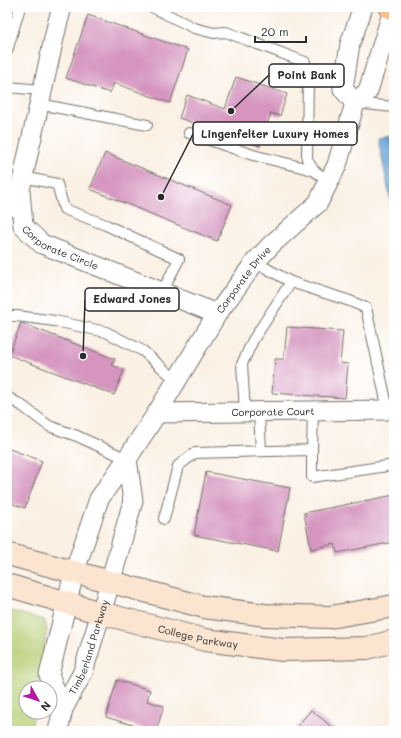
<svg xmlns="http://www.w3.org/2000/svg" width="401" height="738" font-family="Mali,sans-serif">
	<style>
		.green { fill: #b5cd72; stroke: #707c4e }
		.water { fill: #66a4d8; stroke: #486882 }
		.building { fill: #d595bf }
		.lines { fill: none; stroke-linecap: round; stroke-linejoin: round }
		.service-casing { stroke: #73706b; stroke-width: 12 }
		.minor-casing { stroke: #73706b; stroke-width: 21 }
		.secondary-casing { stroke: #73706b; stroke-width: 24 }
		.primary-casing { stroke: #73706b; stroke-width: 24 }
		.service { stroke: #fff; stroke-width: 10 }
		.minor { stroke: #fff; stroke-width: 19 }
		.secondary { stroke: #fce5d0; stroke-width: 22 }
		.primary { stroke: #f8bd89; stroke-width: 22 }
		.labels { text-anchor: middle; dominant-baseline: central; stroke-width: 3; stroke-linejoin: round; paint-order: stroke }
		.street-label { font-size: 10px; fill: #2b2b2b; stroke: #fff }
		.leader { fill: none; stroke: #2b2b2b; stroke-width: 1.5 }
		.callout-dot { fill: #2b2b2b; stroke: #fff; stroke-width: 1.5 }
		.callout { fill: #fff; stroke: #2b2b2b; stroke-width: 1.5 }
		.callout-label { font-size: 11px; text-anchor: middle; font-weight: bold; fill: #2b2b2b }
	</style>
	<rect width="100%" height="100%" fill="#fff"/>
	<filter id="ink" filterUnits="userSpaceOnUse"><feTurbulence type="fractalNoise" baseFrequency=".025" numOctaves="2"/><feDisplacementMap in="SourceGraphic" scale="8" xChannelSelector="R" yChannelSelector="G"/><feConvolveMatrix kernelMatrix="1 2 1 2 8 2 1 2 1" color-interpolation-filters="sRGB"/></filter>
	<filter id="wash" filterUnits="userSpaceOnUse"><feTurbulence type="fractalNoise" baseFrequency=".012" numOctaves="4" result="noise"/><feDisplacementMap in="SourceGraphic" scale="16" xChannelSelector="R" yChannelSelector="G"/><feGaussianBlur stdDeviation="0.9" result="paint"/><feColorMatrix in="noise" values="0 0 0 0 0 0 0 0 0 0 0 0 0 0 0 0 0 1.4 0 .05"/><feComposite in="paint" operator="in"/></filter>
	<g filter="url(#wash)">
		<rect width="100%" height="100%" fill="#faf0e3"/>
		<polygon class="green" points="7,610 44,620 47,629 38,688 26,688 26,712 34,712 32,724 33,731 7,731"/>
		<polygon class="water" points="394,136 394,218 378,138"/>
		<g id="blocks">
			<g class="building">
				<polygon points="88,15 188,50 170,103 114,83 110,93 66,78"/>
				<polygon points="236,77 287,94 280,116 271,113 260,146 179,118 187,95 225,109"/>
				<polygon points="105,153 232,205 217,241 90,189"/>
				<polygon points="21,323 115,359 112,365 124,370 114,395 9,355"/>
				<polygon points="287,327 343,331 340,363 348,364 345,398 272,393 275,359 284,359"/>
				<polygon points="7,448 42,461 25,508 7,502"/>
				<polygon points="206,472 290,488 278,551 194,535"/>
				<polygon points="394,495 394,542 337,553 335,544 311,549 304,513"/>
				<polygon points="117,680 150,690 147,701 164,706 156,731 152,731 106,717"/>
				<polygon points="311,710 337,731 293,731"/>
			</g>
		</g>
	</g>
	<g filter="url(#ink)">
		<use href="#blocks" fill-opacity="0" stroke="#73706b" stroke-width="1"/>
		<g class="lines">
			<g class="service-casing">
				<g id="service">
					<polyline points="152,7 194,28 214,33 226,32 305,62 308,73 307,159 313,170 329,181"/>
					<polyline points="7,51 20,7"/>
					<polyline points="7,87 42,90"/>
					<polyline points="355,103 394,107"/>
					<polyline points="39,104 147,125"/>
					<polyline points="189,133 253,155 313,170"/>
					<polyline points="23,177 57,184 64,209 106,225 179,259 162,292"/>
					<polyline points="7,212 21,207"/>
					<polyline points="255,262 291,282 350,301 366,308 388,410 391,410"/>
					<polyline points="7,316 17,316 55,321 106,332 143,351 177,381"/>
					<polyline points="7,397 21,405 49,426 77,436 127,459"/>
					<polyline points="245,412 242,364 253,340 291,282"/>
					<polyline points="259,412 261,451"/>
					<polyline points="312,450 313,411"/>
					<polyline points="164,519 178,466 195,453 312,450 312,477 394,465"/>
				</g>
			</g>
			<g class="minor-casing">
				<g id="minor">
					<path id="s1" d="M62,7L57,25L20,190L23,226L42,244L217,314"/>
					<polyline points="355,103 343,89 350,44 363,7"/>
					<path id="s2" d="M157,413L388,410"/>
					<path id="s3" d="M63,709L49,675L74,573L99,499L127,459L157,413L217,314L255,262L271,245L318,203L337,165L355,103L368,91L394,7"/>
					<path id="s4" d="M58,731L63,709L83,672L110,583L133,501L127,459"/>
				</g>
			</g>
			<g class="secondary-casing">
				<g id="secondary">
					<polyline points="7,554 204,607 265,615 330,617 394,606"/>
					<path id="s5" d="M7,585L101,613L205,640L283,650L367,648L394,641"/>
				</g>
			</g>
			<g class="primary-casing">
				<polyline id="primary" points="390,7 394,8"/>
			</g>
			<use href="#service" class="service"/>
			<use href="#minor" class="minor"/>
			<use href="#secondary" class="secondary"/>
			<use href="#primary" class="primary"/>
		</g>
	</g>
	<g class="labels">
		<g class="street-label">
			<text stroke="none"><textPath href="#s1" startOffset="268">Corporate Circle</textPath></text>
			<text stroke="none"><textPath href="#s3" startOffset="483">Corporate Drive</textPath></text>
			<text stroke="none"><textPath href="#s2" startOffset="116">Corporate Court</textPath></text>
			<text stroke="none"><textPath href="#s5" startOffset="198">College Parkway</textPath></text>
			<text stroke="none"><textPath href="#s4" startOffset="90">Timberland Parkway</textPath></text>
		</g>
	</g>
	<path class="leader" d="M231 111L269 75M161 197L193 134M83 356L85 300"/>
	<g class="callout-dot">
		<circle cx="231" cy="111" r="4"/>
		<circle cx="161" cy="197" r="4"/>
		<circle cx="83" cy="356" r="4"/>
	</g>
	<g class="callout">
		<rect x="269" y="64" width="75" height="23" rx="4"/>
		<rect x="193" y="122" width="164" height="23" rx="4"/>
		<rect x="85" y="288" width="94" height="23" rx="4"/>
	</g>
	<g class="callout-label">
		<text x="307" y="79">Point Bank</text>
		<text x="275" y="138">Lingenfelter Luxury Homes</text>
		<text x="132" y="303">Edward Jones</text>
	</g>
	<rect width="401" height="738" fill="none" stroke="#fff" stroke-width="24"/>
	<g transform="translate(38 700) rotate(129)"><circle r="19" fill="#ffffff" stroke="#aaaaaa"/>
	<path d="M0-3L7 15L0 10L-7 15Z" fill="#b5179e"/>
	<text y="-6" font-size="11" font-weight="bold" text-anchor="middle" fill="#2b2b2b">N</text>
	</g>
	<path d="M255 36v6h51v-6" fill="none" stroke="#2b2b2b" stroke-width="2"/>
	<text x="261" y="36" font-size="12" fill="#2b2b2b" stroke="#ffffff" stroke-width="3" paint-order="stroke">20 m</text>
</svg>
